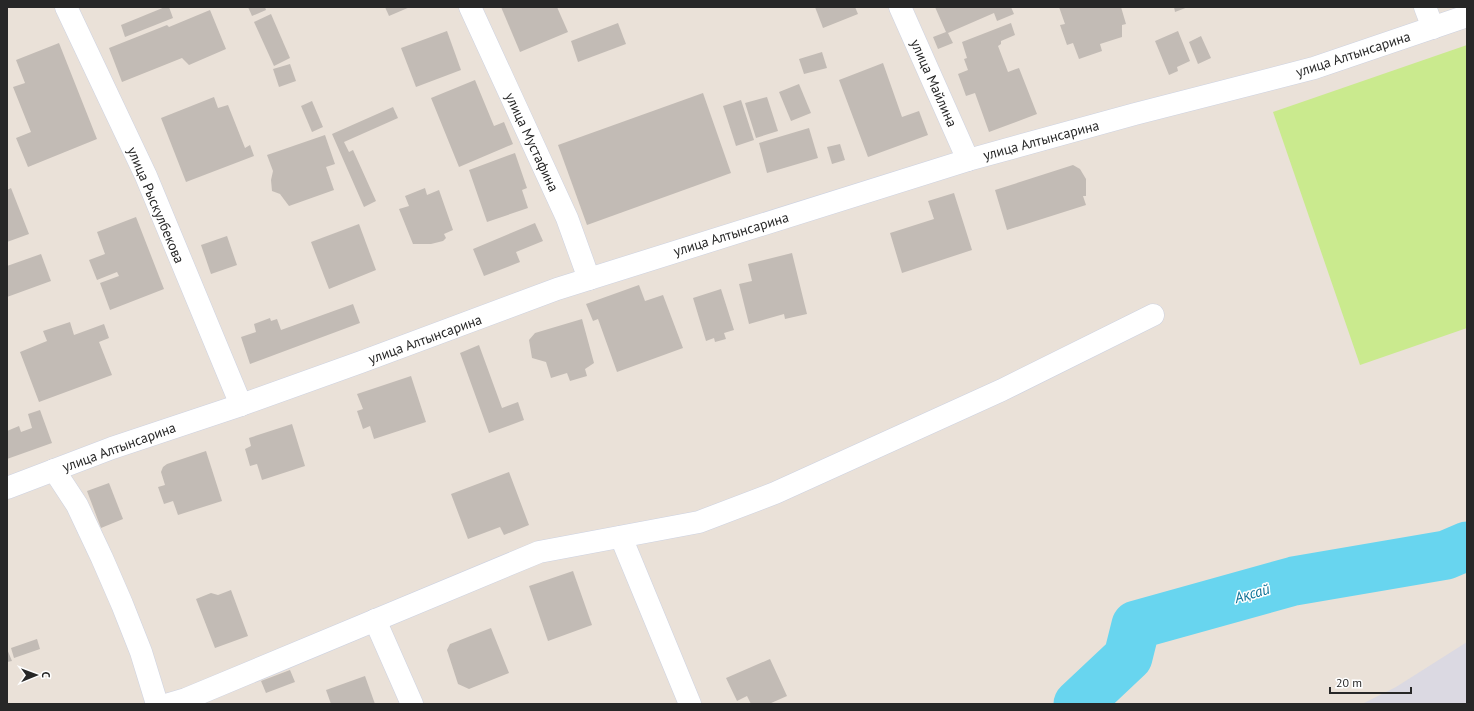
<svg xmlns="http://www.w3.org/2000/svg" width="1474" height="711" font-family="'PT Sans',sans-serif">
	<style>
		.industrial { fill: #dbd9e2 }
		.pitch { fill: #caea8e }
		.lines { fill: none; stroke-linecap: round; stroke-linejoin: round }
		.river { stroke: #68d5ef; stroke-width: 49 }
		.building { fill: #c2bbb5 }
		.minor-casing { stroke: #cdd2e1; stroke-width: 23 }
		.tertiary-casing { stroke: #cdd2e1; stroke-width: 23 }
		.minor { stroke: #fff; stroke-width: 22 }
		.tertiary { stroke: #fff; stroke-width: 22 }
		.labels { text-anchor: middle; dominant-baseline: central; stroke-width: 3; stroke-linejoin: round; paint-order: stroke }
		.street-label { font-size: 14px; fill: #272727; stroke: #fff }
		.water-label { font-size: 15px; font-style: italic; fill: #0c7196; stroke: #fff }
	</style>
	<rect width="100%" height="100%" fill="#eae1d8"/>
	<polygon class="industrial" points="1467,642 1467,704 1362,704 1396,687"/>
	<polygon class="pitch" points="1467,45 1467,328 1360,365 1273,112"/>
	<g class="lines">
		<polyline class="river" points="1078,704 1128,657 1136,625 1294,581 1446,555 1467,546"/>
	</g>
	<g class="building">
		<polygon points="165,7 169,7 173,18 125,37 121,25"/>
		<polygon points="248,7 265,7 266,10 252,16"/>
		<polygon points="385,7 410,7 389,16"/>
		<polygon points="501,7 557,7 568,32 520,52"/>
		<polygon points="815,7 855,7 858,14 823,28"/>
		<polygon points="935,7 1011,7 1014,14 997,21 994,13 948,33 953,43 938,49 933,37 946,32"/>
		<polygon points="1059,7 1121,7 1126,24 1122,25 1122,37 1100,44 1102,51 1079,59 1073,43 1067,45 1060,25 1065,24"/>
		<polygon points="1174,7 1188,7 1175,12"/>
		<polygon points="210,10 226,49 189,65 182,58 122,82 109,48 167,25 169,27"/>
		<polygon points="271,14 290,58 274,66 254,22"/>
		<polygon points="618,23 626,44 578,62 571,41"/>
		<polygon points="1011,23 1015,35 1001,41 1001,44 998,46 1008,72 1019,68 1037,114 989,132 975,93 966,96 958,74 968,70 964,59 967,58 962,42"/>
		<polygon points="447,31 461,70 416,87 401,48"/>
		<polygon points="1178,31 1190,61 1177,67 1178,71 1169,75 1155,41"/>
		<polygon points="1201,36 1211,58 1198,64 1189,42"/>
		<polygon points="59,43 97,139 28,167 16,138 31,132 13,87 25,83 16,60"/>
		<polygon points="822,52 827,68 804,74 799,59"/>
		<polygon points="883,63 902,117 919,111 928,135 868,157 839,80"/>
		<polygon points="290,64 296,81 279,87 273,69"/>
		<polygon points="475,80 494,126 504,122 513,144 459,167 431,98"/>
		<polygon points="799,84 811,113 791,121 779,92"/>
		<polygon points="703,93 731,173 587,225 558,145"/>
		<polygon points="214,97 218,108 228,105 245,148 250,145 254,156 186,182 161,118"/>
		<polygon points="767,97 778,131 756,138 745,103"/>
		<polygon points="741,100 754,140 736,146 723,106"/>
		<polygon points="312,101 323,127 312,132 301,106"/>
		<polygon points="393,107 398,118 344,142 349,152 353,150 376,201 364,207 332,134"/>
		<polygon points="809,128 818,158 767,173 759,143"/>
		<polygon points="325,135 335,164 326,167 334,190 289,206 280,194 272,191 271,180 273,171 267,155"/>
		<polygon points="840,144 845,160 832,164 827,147"/>
		<polygon points="515,153 527,188 522,190 528,208 487,222 469,170"/>
		<polygon points="1073,165 1080,169 1086,179 1086,196 1083,196 1086,205 1007,230 995,190"/>
		<polygon points="11,188 29,234 7,242 7,190"/>
		<polygon points="425,188 427,195 439,190 453,230 444,234 446,238 443,241 431,244 413,244 399,209 409,206 405,196"/>
		<polygon points="954,193 972,250 902,273 890,233 934,219 928,201"/>
		<polygon points="136,217 164,289 110,310 100,283 119,276 117,272 97,280 89,260 105,254 97,232"/>
		<polygon points="535,223 543,241 516,252 520,262 484,276 473,249"/>
		<polygon points="359,224 376,270 329,289 311,242"/>
		<polygon points="227,236 237,265 211,274 201,245"/>
		<polygon points="792,253 807,314 785,319 784,314 749,324 739,284 752,281 748,264"/>
		<polygon points="41,254 51,281 7,297 7,266"/>
		<polygon points="639,285 645,301 663,295 683,348 617,372 598,319 593,321 586,304"/>
		<polygon points="721,289 734,330 724,333 726,339 715,342 714,338 706,341 693,298"/>
		<polygon points="353,304 360,323 250,364 241,337 256,332 254,324 270,318 271,321 277,319 281,330"/>
		<polygon points="582,319 594,363 585,369 587,376 570,381 567,373 551,378 546,362 532,358 529,340 535,333"/>
		<polygon points="70,322 74,335 104,324 109,338 99,342 112,375 39,402 20,352 47,341 43,331"/>
		<polygon points="479,345 502,408 518,402 524,420 489,433 460,353"/>
		<polygon points="411,376 426,422 374,439 370,426 363,429 357,411 363,409 357,394"/>
		<polygon points="40,410 52,443 7,459 7,431 19,426 21,432 32,428 28,414"/>
		<polygon points="292,424 305,466 262,480 257,464 250,466 245,449 251,446 249,438"/>
		<polygon points="206,451 222,501 178,515 173,501 164,504 158,487 165,485 161,472 163,467 167,464"/>
		<polygon points="509,472 529,525 504,535 500,527 468,539 451,494"/>
		<polygon points="109,483 123,519 101,528 87,491"/>
		<polygon points="573,571 592,625 548,641 529,586"/>
		<polygon points="231,590 248,636 215,648 196,599 211,593 218,595"/>
		<polygon points="491,628 509,673 469,689 458,684 447,650 450,644"/>
		<polygon points="37,639 40,649 14,658 11,648"/>
		<polygon points="7,649 12,661 7,662"/>
		<polygon points="770,659 787,696 769,704 751,704 747,696 737,701 726,678"/>
		<polygon points="290,670 295,682 266,693 261,681"/>
		<polygon points="365,676 375,704 331,704 326,690"/>
	</g>
	<g class="lines">
		<g class="minor-casing">
			<g id="minor">
				<polyline points="66,7 146,176 241,405"/>
				<polyline points="470,7 567,218 589,279"/>
				<polyline points="900,7 968,160"/>
				<polyline points="1425,7 1433,28"/>
				<polyline points="54,470 77,505 102,558 122,604 141,652 157,704"/>
				<polyline points="621,537 690,704"/>
				<polyline points="375,620 412,704"/>
				<polyline points="169,704 186,699 539,552 699,522 775,493 1002,390 1153,315"/>
			</g>
		</g>
		<g class="tertiary-casing">
			<polyline id="tertiary" points="7,488 112,448 241,405 361,362 557,289 968,160 1135,114 1314,68 1467,16"/>
		</g>
		<use href="#minor" class="minor"/>
		<use href="#tertiary" class="tertiary"/>
	</g>
	<g class="labels">
		<g class="street-label">
			<text transform="translate(1353 54) rotate(-18)">улица Алтынсарина</text>
			<text transform="translate(934 83) rotate(66)">улица Майлина</text>
			<text transform="translate(1041 140) rotate(-15)">улица Алтынсарина</text>
			<text transform="translate(532 142) rotate(65)">улица Мустафина</text>
			<text transform="translate(156 205) rotate(67)">улица Рыскулбекова</text>
			<text transform="translate(731 234) rotate(-17)">улица Алтынсарина</text>
			<text transform="translate(425 339) rotate(-20)">улица Алтынсарина</text>
			<text transform="translate(119 447) rotate(-20)">улица Алтынсарина</text>
		</g>
		<g class="water-label">
			<text transform="translate(1252 593) rotate(-16)">Ақсай</text>
		</g>
	</g>
	<rect width="1474" height="711" fill="none" stroke="#272727" stroke-width="16"/>
	<g transform="translate(36 675) rotate(89)" stroke="#ffffff" stroke-width="3" paint-order="stroke">
	<path d="M0-3L7 15L0 10L-7 15Z" fill="#272727"/>
	<text y="-6" font-size="11" font-weight="bold" text-anchor="middle" fill="#272727">С</text>
	</g>
	<path d="M1330 687v6h81v-6" fill="none" stroke="#272727" stroke-width="2"/>
	<text x="1336" y="687" font-size="12" fill="#272727" stroke="#ffffff" stroke-width="3" paint-order="stroke">20 m</text>
</svg>
